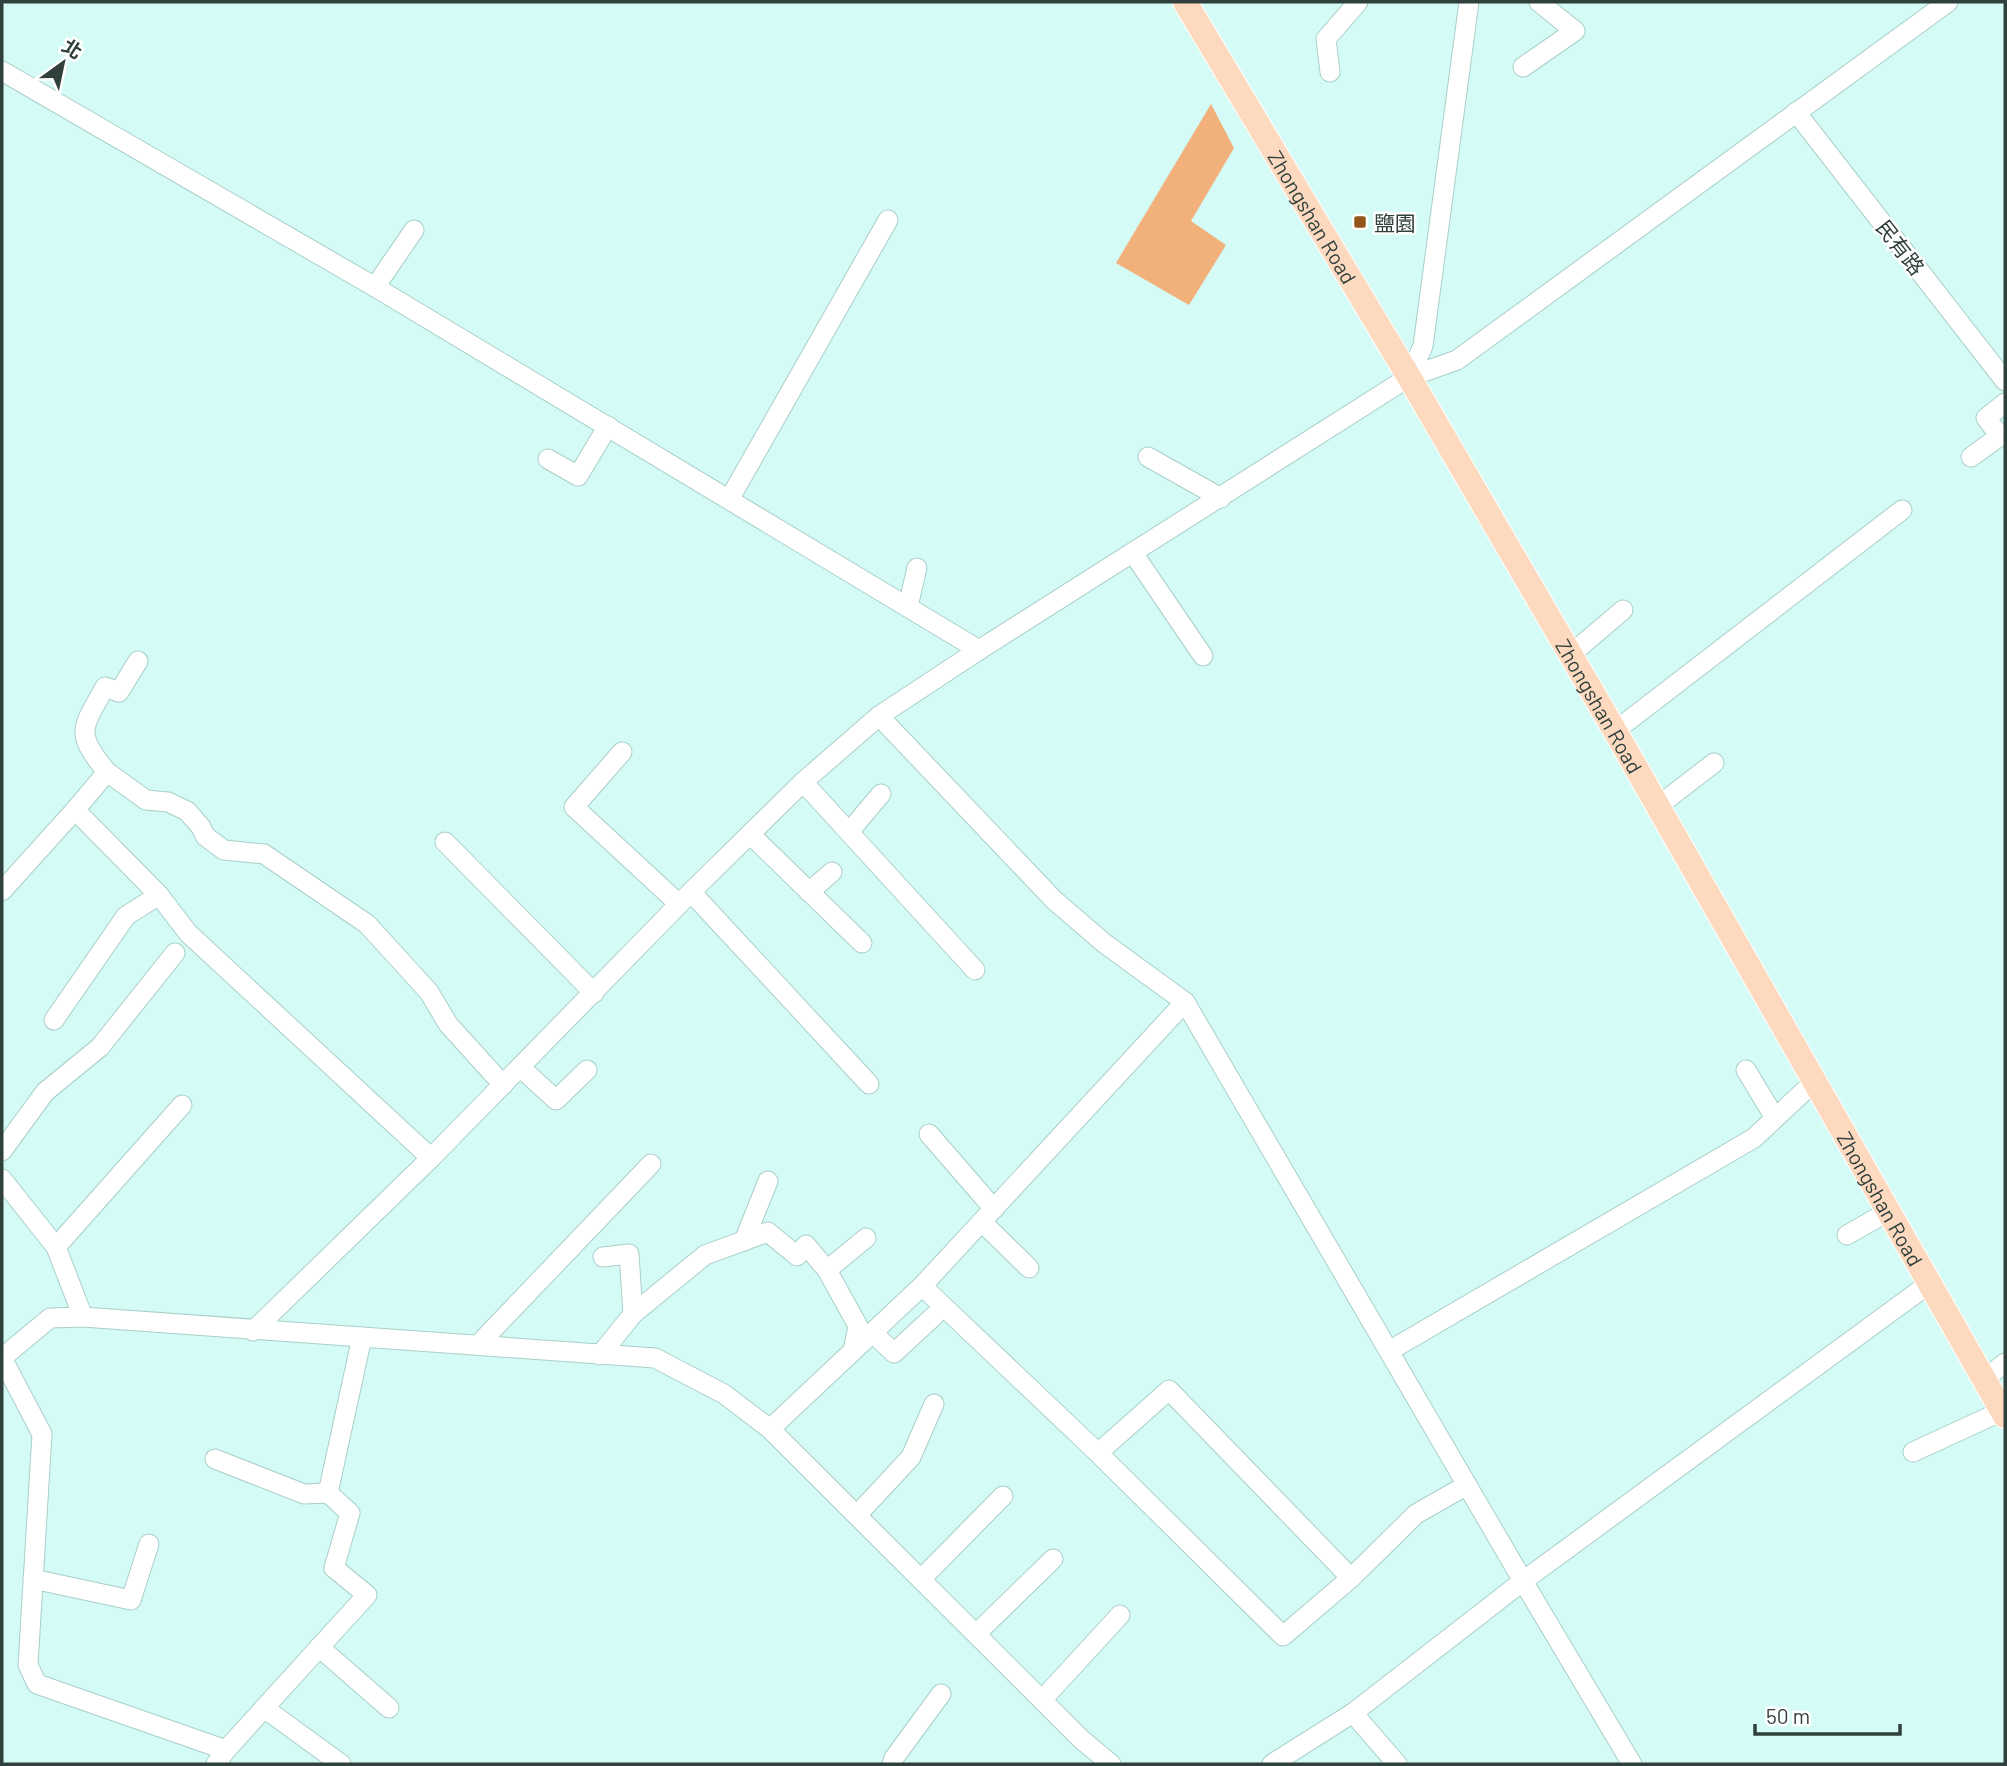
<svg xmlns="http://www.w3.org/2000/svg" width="2007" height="1766" font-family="Barlow,'Noto Sans TC',sans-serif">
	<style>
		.green { fill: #f2b07b }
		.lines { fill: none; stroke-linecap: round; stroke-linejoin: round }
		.minor-casing { stroke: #a9cfc9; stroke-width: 21 }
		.major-casing { stroke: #fff; stroke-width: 26 }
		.minor { stroke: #fff; stroke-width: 19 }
		.major { stroke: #fddabf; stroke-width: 24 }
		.poi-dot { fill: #935519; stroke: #fff; stroke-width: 2.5 }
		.labels { text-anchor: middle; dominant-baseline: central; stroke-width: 5; stroke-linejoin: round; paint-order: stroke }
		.street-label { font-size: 21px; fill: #30403d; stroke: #fff }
		.poi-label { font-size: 21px; fill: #30403d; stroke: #fff; text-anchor: start }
	</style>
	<rect width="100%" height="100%" fill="#d4fbf5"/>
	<polygon class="green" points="1211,104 1234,148 1191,221 1226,245 1189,305 1116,263"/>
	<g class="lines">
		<g class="minor-casing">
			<g id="minor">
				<polyline points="1523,67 1575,31 1539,2"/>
				<polyline points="2,71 375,287 979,650"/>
				<polyline points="1330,72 1326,39 1358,2"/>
				<polyline points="1796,112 2005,381"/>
				<polyline points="375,287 414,230"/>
				<polyline points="1409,377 1457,360 1948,2"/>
				<polyline points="1148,457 1221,498"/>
				<polyline points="1971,457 2000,436 1986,418 2005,403"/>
				<polyline points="548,459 578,476 608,426"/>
				<polyline points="730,498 888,220"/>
				<polyline points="1133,553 1203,656"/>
				<polyline points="908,606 917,568"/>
				<polyline points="1570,655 1623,610"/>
				<polyline points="879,716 1054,900 1104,943 1185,1002 1523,1581 1353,1713 1272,1764"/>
				<polyline points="1615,731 1902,510"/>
				<polyline points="622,752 574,807 679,904"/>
				<path d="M107,772C74,732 82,729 105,687L119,692L138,661"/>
				<polyline points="803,782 975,970"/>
				<polyline points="1658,806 1714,763"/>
				<polyline points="75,810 159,895 188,933 431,1158"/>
				<polyline points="849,832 881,794"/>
				<polyline points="750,834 862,943"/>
				<polyline points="445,842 594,993"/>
				<polyline points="2,891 75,810 107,772 146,800 168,802 187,811 201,827 205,836 224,850 264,854 367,924 429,992 448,1024 503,1085"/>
				<polyline points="691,892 869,1084"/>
				<polyline points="809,892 832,872"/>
				<polyline points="54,1020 126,916 159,895"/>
				<polyline points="520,1067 556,1100 587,1070"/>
				<polyline points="1746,1070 1775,1118"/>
				<polyline points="929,1134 994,1209"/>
				<polyline points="2,1151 45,1092 100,1047 175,953"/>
				<polyline points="2,1179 56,1247 83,1317"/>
				<polyline points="982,1222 1029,1268"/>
				<polyline points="1847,1235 1889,1211"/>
				<polyline points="744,1241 768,1181"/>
				<polyline points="56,1247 182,1105"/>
				<polyline points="603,1257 629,1254 633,1314"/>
				<polyline points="827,1270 866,1238"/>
				<polyline points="922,1286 1098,1453 1283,1636 1351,1578 1416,1514 1467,1485"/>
				<polyline points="253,1331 431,1158 691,892 803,782 879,716 979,650 1409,377 1423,346 1469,2"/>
				<polyline points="873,1333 894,1353 935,1315"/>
				<polyline points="478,1345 651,1164"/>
				<polyline points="1389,1351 1754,1138 1815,1081"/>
				<polyline points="600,1355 633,1314 705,1255 768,1232 797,1256 806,1245 827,1270 858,1326 853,1351"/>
				<polyline points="2,1358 50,1318 83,1317 655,1358 724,1394 770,1429 1081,1739 1111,1764"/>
				<polyline points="2,1358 42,1434 28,1665 37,1684 226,1750 216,1764"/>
				<polyline points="1984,1379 2005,1363"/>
				<polyline points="770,1429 922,1286 1185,1002"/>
				<polyline points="1913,1452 2002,1411"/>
				<polyline points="1098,1453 1169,1390 1351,1578"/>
				<polyline points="215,1459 304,1494 328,1493"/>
				<polyline points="857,1515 911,1457 934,1404"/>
				<polyline points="33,1579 131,1600 149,1544"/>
				<polyline points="921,1579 1003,1496"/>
				<polyline points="976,1634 1053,1559"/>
				<polyline points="319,1647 389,1708"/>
				<polyline points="1042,1700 1120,1615"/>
				<polyline points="264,1708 341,1764"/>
				<polyline points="1353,1713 1397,1764"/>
				<polyline points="226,1750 367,1595 334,1568 350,1513 328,1493 362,1337"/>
				<polyline points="892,1764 894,1758 941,1694"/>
				<polyline points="1632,1764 1523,1581 1930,1283"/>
			</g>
		</g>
		<g class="major-casing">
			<g id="major">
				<path id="s1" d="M1185,2L1409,377L1615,731L2005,1416"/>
			</g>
		</g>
		<use href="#minor" class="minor"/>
		<use href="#major" class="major"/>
	</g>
	<rect class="poi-dot" x="1353" y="215" width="14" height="14" rx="3.5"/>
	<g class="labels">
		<g class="street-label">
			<text stroke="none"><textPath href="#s1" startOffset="250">Zhongshan Road</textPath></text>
			<text transform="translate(1901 247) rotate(52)">民有路</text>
			<text stroke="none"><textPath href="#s1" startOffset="817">Zhongshan Road</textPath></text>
			<text stroke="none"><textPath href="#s1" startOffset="1384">Zhongshan Road</textPath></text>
		</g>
		<g class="poi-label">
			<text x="1374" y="222">鹽園</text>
		</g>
	</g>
	<rect width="2007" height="1766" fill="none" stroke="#30403d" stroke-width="7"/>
	<g transform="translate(63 63) rotate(33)" stroke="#ffffff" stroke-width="5" paint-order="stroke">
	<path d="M0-5L12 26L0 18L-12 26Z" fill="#30403d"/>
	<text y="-10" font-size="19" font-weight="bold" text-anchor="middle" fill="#30403d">北</text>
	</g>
	<path d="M1755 1724v10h145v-10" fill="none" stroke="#30403d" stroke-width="3.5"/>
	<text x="1766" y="1724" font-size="21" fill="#30403d" stroke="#ffffff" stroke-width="5" paint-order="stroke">50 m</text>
</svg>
